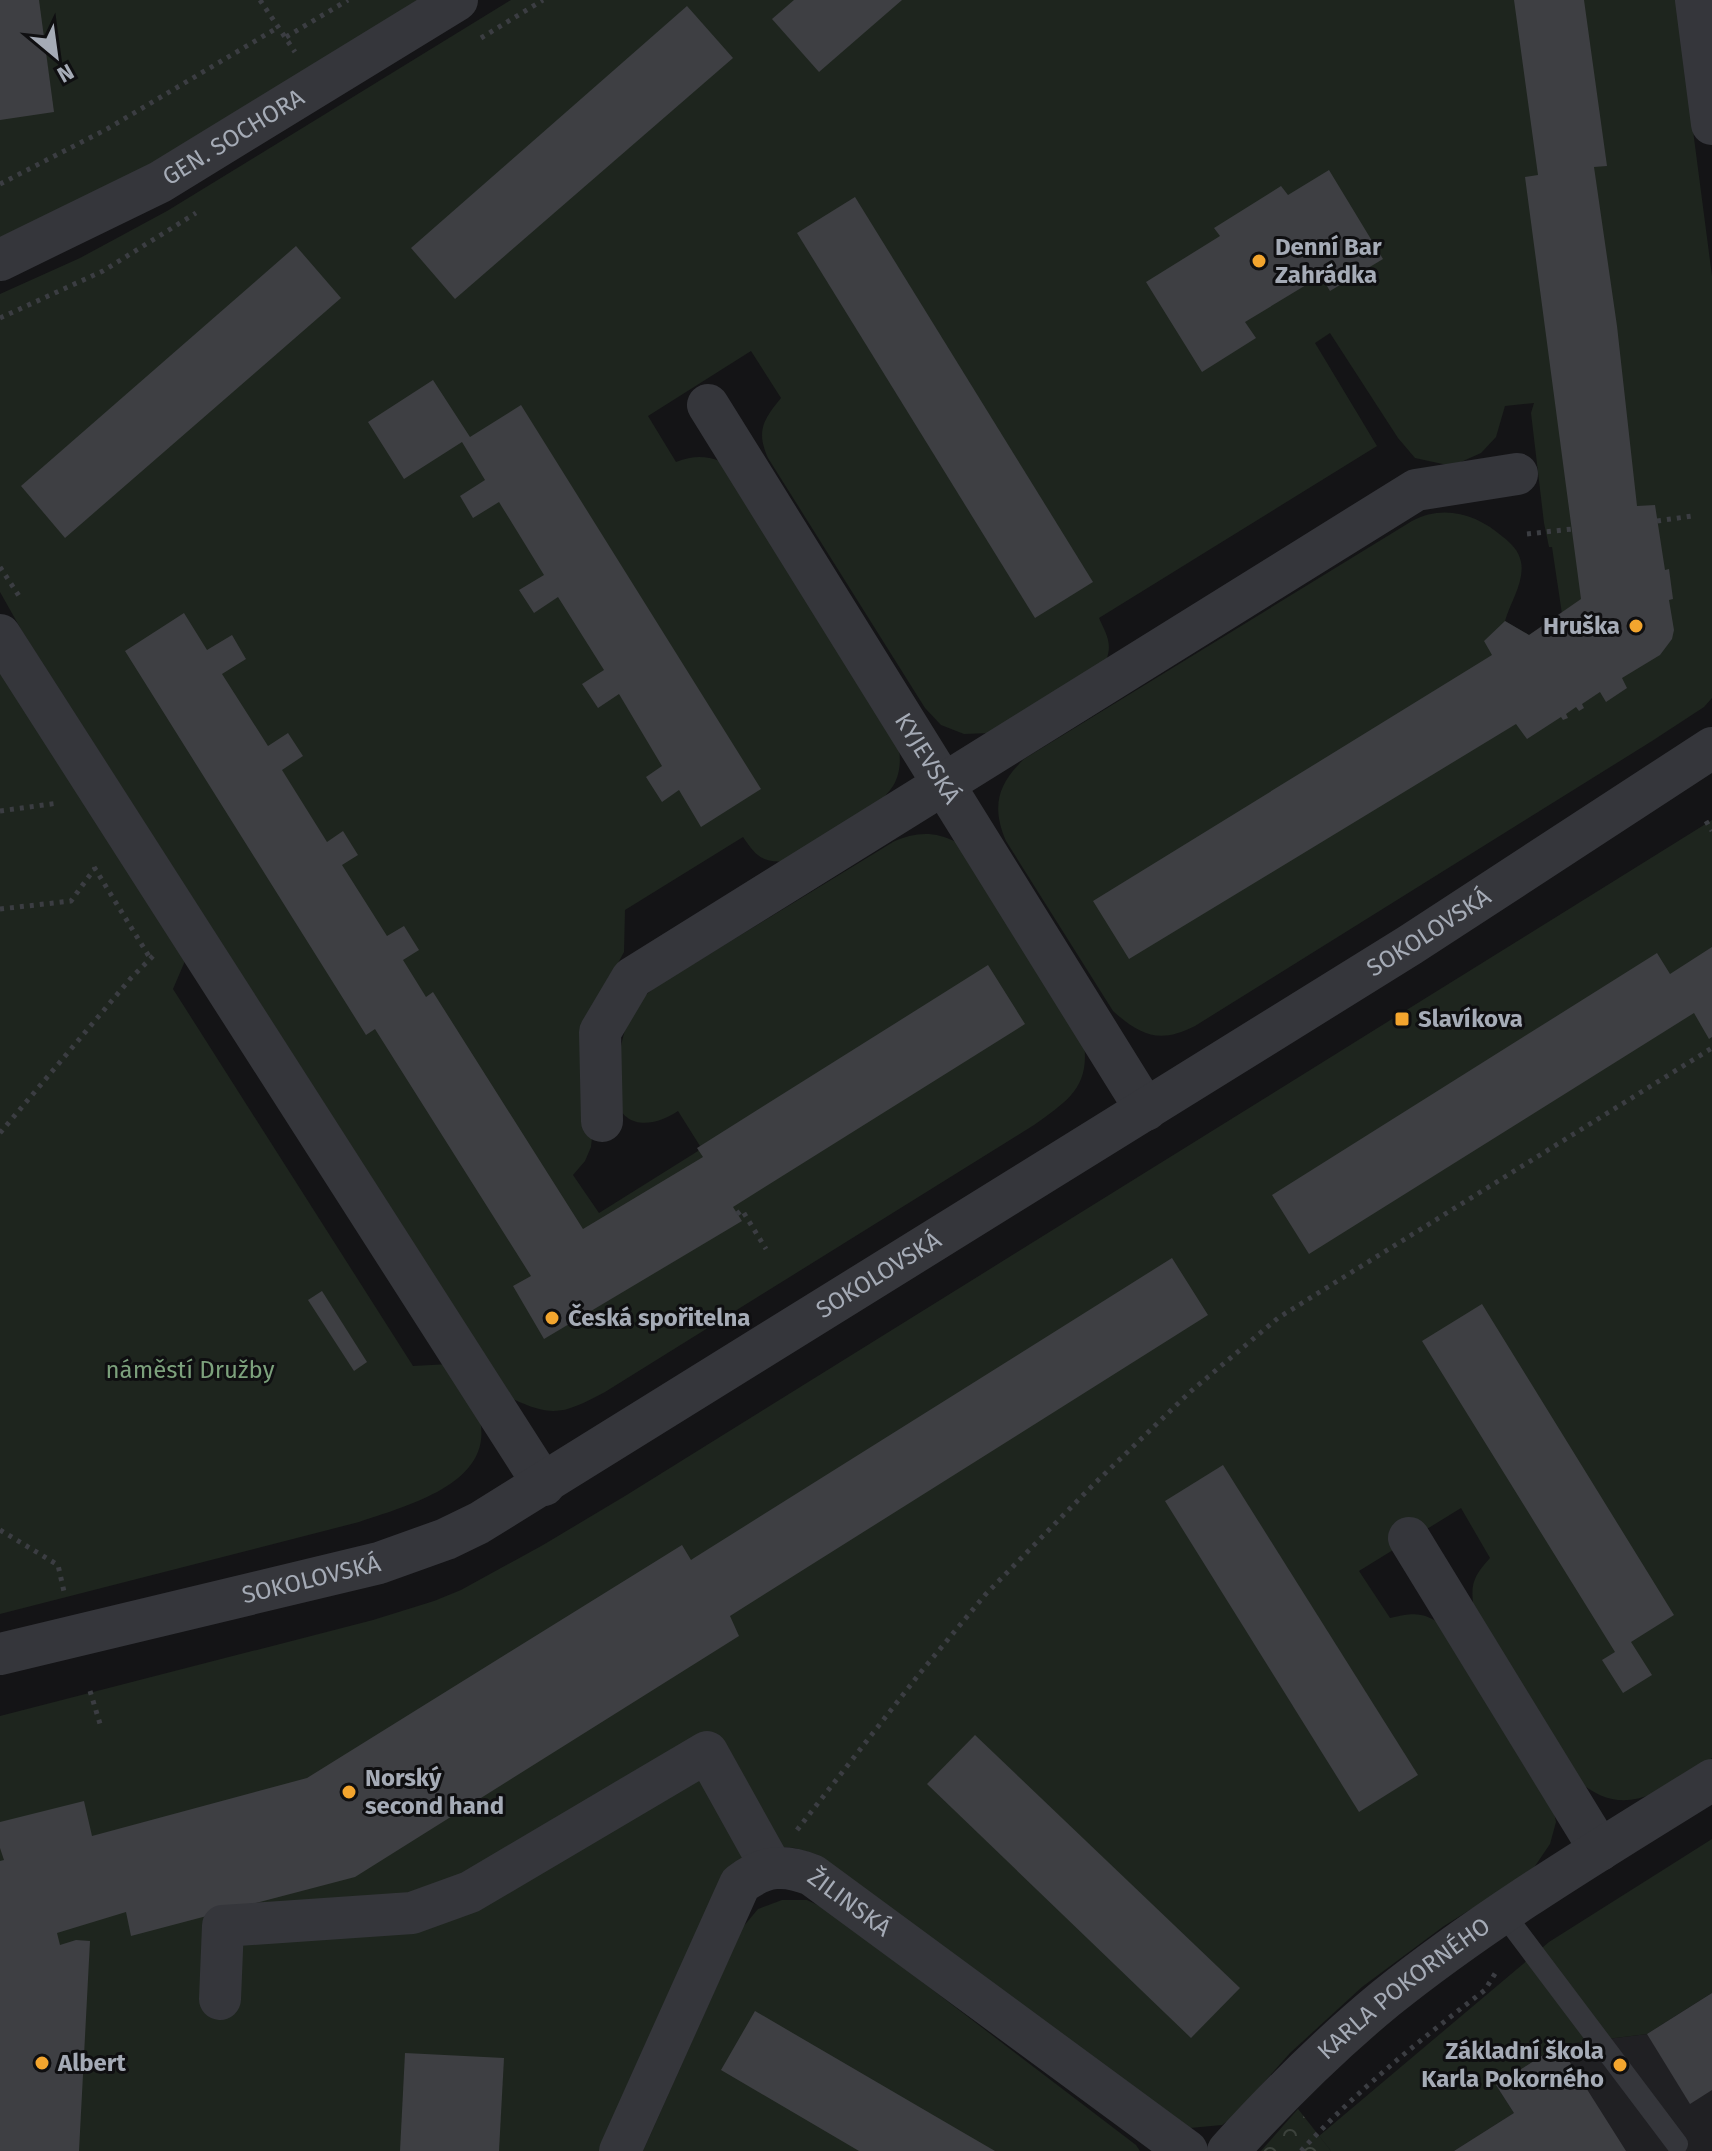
<svg xmlns="http://www.w3.org/2000/svg" width="1712" height="2151" font-family="'Fira Sans',sans-serif">
	<style>
		.built { fill: #202023 }
		.green { fill: #1e251e }
		.forest { fill: url(#forest-crowns) }
		.building { fill: #3e3f43 }
		.lines { fill: none; stroke-linecap: round; stroke-linejoin: round }
		.path { stroke: #3b3d42; stroke-width: 5; stroke-dasharray: 4 6; stroke-linecap: butt }
		.service { stroke: #35363b; stroke-width: 22 }
		.minor { stroke: #35363b; stroke-width: 42 }
		.poi-dot { fill: #f3a52e; stroke: #0f0f11; stroke-width: 3 }
		.labels { text-anchor: middle; dominant-baseline: central; stroke-width: 6; stroke-linejoin: round; paint-order: stroke }
		.street-label { font-size: 24px; fill: #a5abb6; stroke: #0f0f11 }
		.poi-label { font-size: 24px; font-weight: bold; fill: #a5abb6; stroke: #0f0f11; text-anchor: start }
		.park-label { font-size: 24px; fill: #7ca17c; stroke: #0f0f11 }
	</style>
	<defs>
		<pattern id="forest-crowns" width="20" height="18" patternUnits="userSpaceOnUse" patternTransform="scale(2)"><rect width="20" height="18" fill="#1e251e"/><path d="M2 6a3 3 0 1 1 6 0M12 15a3 3 0 1 1 6 0" fill="none" stroke="#3c423c"/></pattern>
	</defs>
	<rect width="100%" height="100%" fill="#141416"/>
	<polygon class="built" points="1712,1993 1712,2151 1454,2151 1496,2085 1559,2045 1647,2034"/>
	<g class="green">
		<polygon points="39,0 428,0 154,171 0,248 0,120"/>
		<path d="M511,0H1676L1712,276V698L1704,707L1652,741L1195,1026C1160,1044 1141,1036 1113,1011L1006,841C991,806 998,784 1024,759L1412,521C1443,504 1477,514 1503,537C1511,543 1519,551 1521,562C1525,581 1510,603 1505,621L1529,635L1562,614L1552,547H1549L1544,523L1531,413L1534,403L1505,406L1496,437L1481,453L1452,466L1415,458L1398,438L1330,333L1315,343L1377,446L1099,618C1106,634 1113,643 1106,661L990,733L964,734L941,725L925,708L768,458C756,431 763,420 781,398L751,351L648,416L676,462C692,456 704,455 720,461L898,743C901,758 901,773 893,786C877,813 811,845 783,862C760,862 755,854 743,837L625,910L624,952L609,980L591,1147L585,1161L573,1175L599,1213L698,1151L700,1146L678,1111C656,1126 625,1131 616,1100C619,1058 618,1013 657,986L893,842C915,832 934,831 956,842L1084,1043C1090,1088 1067,1101 1034,1125L605,1392C566,1412 555,1419 513,1399L22,631L0,592V294L80,258L167,211Z"/>
		<path d="M0,655L188,954L173,989L413,1366L450,1364C458,1378 470,1392 476,1407C505,1481 411,1504 359,1522L0,1614Z"/>
		<path d="M1712,820V1758C1663,1788 1625,1826 1573,1776L1474,1610C1470,1584 1473,1577 1490,1558L1461,1508L1359,1571L1390,1618C1416,1612 1423,1612 1446,1627L1552,1803L1556,1822L1550,1844L1531,1872L1444,1926L1362,1987L1290,2053L1235,2115L1222,2125L1190,2128L818,1855L795,1848L768,1846L606,2151H0V1716L373,1620L434,1601L461,1590L543,1545L625,1496Z"/>
		<polygon points="1712,1839 1712,1993 1647,2034 1559,2045 1496,2085 1514,2113 1454,2151 1331,2151 1319,2136 1549,1942"/>
		<polygon points="782,1900 807,1900 828,1910 1136,2145 1140,2151 643,2151 743,1927 758,1909"/>
	</g>
	<polygon class="forest" points="1298,2109 1331,2151 1261,2151"/>
	<g class="building">
		<polygon points="0,0 39,0 54,112 0,120"/>
		<polygon points="794,0 902,0 819,72 772,19"/>
		<polygon points="1514,0 1584,0 1607,166 1594,167 1617,326 1637,506 1655,505 1665,570 1669,569 1673,599 1669,600 1674,630 1672,639 1660,655 1622,678 1627,688 1606,702 1600,692 1582,704 1584,708 1579,711 1576,707 1566,714 1568,718 1563,720 1561,717 1527,739 1516,724 1129,959 1093,901 1492,655 1484,641 1505,621 1529,635 1581,599 1525,177 1538,175"/>
		<polygon points="687,6 733,58 455,299 411,248"/>
		<polygon points="1329,170 1383,259 1330,291 1321,276 1245,322 1256,338 1202,372 1146,282 1220,236 1214,228 1281,186 1288,195"/>
		<polygon points="855,197 1093,582 1035,618 797,233"/>
		<polygon points="296,246 341,298 65,538 21,486"/>
		<polygon points="433,380 470,437 521,405 761,789 701,827 679,790 662,802 646,777 662,766 619,694 598,708 582,684 604,670 558,597 534,613 519,590 544,575 499,502 473,518 460,496 485,480 462,442 404,479 368,422"/>
		<polygon points="184,613 207,650 232,635 246,659 222,674 268,746 288,733 303,756 282,770 327,842 343,831 358,855 342,865 387,936 404,926 419,950 403,960 426,997 433,992 583,1229 703,1157 697,1148 988,965 1025,1024 733,1207 742,1221 544,1339 513,1286 531,1276 375,1029 366,1035 125,651"/>
		<polygon points="1712,947 1712,1037 1709,1039 1694,1013 1309,1254 1272,1195 1657,953 1670,974"/>
		<polygon points="1172,1258 1208,1315 730,1616 739,1636 355,1877 131,1936 126,1912 57,1933 60,1945 76,1940 90,1941 79,2151 0,2151 0,1861 4,1860 0,1848 0,1822 84,1801 92,1836 307,1778 682,1545 691,1560 694,1558"/>
		<polygon points="322,1291 367,1362 354,1371 308,1300"/>
		<polygon points="1482,1304 1674,1615 1631,1642 1652,1675 1623,1693 1602,1660 1615,1652 1422,1341"/>
		<polygon points="1223,1465 1418,1775 1359,1812 1165,1501"/>
		<polygon points="975,1735 1240,1988 1191,2038 927,1784"/>
		<polygon points="1712,1993 1712,2090 1690,2104 1647,2034"/>
		<polygon points="755,2011 964,2133 995,2151 859,2151 721,2070"/>
		<polygon points="1559,2045 1626,2151 1454,2151 1514,2113 1496,2085"/>
		<polygon points="405,2053 504,2058 499,2151 400,2151"/>
	</g>
	<g class="lines">
		<g class="path">
			<polyline points="260,0 295,52"/>
			<polyline points="286,37 348,0"/>
			<polyline points="481,38 543,0"/>
			<polyline points="0,184 107,129 277,28"/>
			<polyline points="0,318 103,271 196,213"/>
			<polyline points="1657,521 1692,516"/>
			<polyline points="1527,534 1572,529"/>
			<polyline points="0,567 19,596"/>
			<polyline points="0,811 58,803"/>
			<polyline points="1706,821 1712,831"/>
			<polyline points="94,867 150,958"/>
			<polyline points="0,909 71,901 95,868"/>
			<polyline points="0,1133 131,978 155,954"/>
			<polyline points="737,1214 742,1210 766,1249"/>
			<polyline points="0,1530 58,1565 65,1596"/>
			<polyline points="90,1691 101,1727"/>
			<polyline points="797,1830 920,1673 985,1595 1092,1486 1190,1392 1278,1318 1712,1048"/>
			<path d="M1301,2151C1357,2090 1420,2040 1485,1990L1496,1972"/>
		</g>
		<polyline class="service" points="1503,1913 1677,2144"/>
		<g class="minor">
			<polyline points="1696,0 1712,124"/>
			<path id="s1" d="M0,260L160,182L457,0"/>
			<path id="s2" d="M708,405L1146,1110"/>
			<polyline points="0,635 544,1485"/>
			<polyline points="602,1121 600,1032 632,978 1416,490 1517,474"/>
			<polyline points="1409,1538 1600,1850"/>
			<path id="s3" d="M0,1654L379,1563L446,1539L479,1523L1410,945L1712,748"/>
			<polyline points="220,1999 223,1926 412,1913 470,1892 707,1752 771,1867"/>
			<path id="s4" d="M620,2151L740,1884C765,1865 784,1864 812,1875L1187,2151"/>
			<path id="s5" d="M1228,2151C1277,2097 1328,2046 1385,1999C1487,1917 1601,1849 1712,1780"/>
		</g>
	</g>
	<g class="poi-dot">
		<circle cx="1259" cy="261" r="8"/>
		<circle cx="1636" cy="626" r="8"/>
		<rect x="1394" y="1011" width="16" height="16" rx="4"/>
		<circle cx="552" cy="1318" r="8"/>
		<circle cx="349" cy="1792" r="8"/>
		<circle cx="42" cy="2063" r="8"/>
		<circle cx="1620" cy="2065" r="8"/>
	</g>
	<g class="labels">
		<g class="street-label">
			<text stroke="none"><textPath href="#s1" startOffset="264">GEN. SOCHORA</textPath></text>
			<text stroke="none"><textPath href="#s2" startOffset="416">KYJEVSKÁ</textPath></text>
			<text stroke="none"><textPath href="#s3" startOffset="1616">SOKOLOVSKÁ</textPath></text>
			<text stroke="none"><textPath href="#s3" startOffset="968">SOKOLOVSKÁ</textPath></text>
			<text stroke="none"><textPath href="#s3" startOffset="320">SOKOLOVSKÁ</textPath></text>
			<text stroke="none"><textPath href="#s4" startOffset="416">ŽILINSKÁ</textPath></text>
			<text stroke="none"><textPath href="#s5" startOffset="240">KARLA POKORNÉHO</textPath></text>
		</g>
		<g class="poi-label">
			<text x="1275" y="247">Denní Bar<tspan x="1275" dy="28">Zahrádka</tspan></text>
			<text x="1620" y="626" text-anchor="end">Hruška</text>
			<text x="1418" y="1019">Slavíkova</text>
			<text x="568" y="1318">Česká spořitelna</text>
			<text x="365" y="1778">Norský<tspan x="365" dy="28">second hand</tspan></text>
			<text x="1604" y="2051" text-anchor="end">Základní škola<tspan x="1604" dy="28">Karla Pokorného</tspan></text>
			<text x="58" y="2063">Albert</text>
		</g>
		<g class="park-label">
			<text x="190" y="1370">náměstí Družby</text>
		</g>
	</g>
	<g transform="translate(56 56) rotate(151)" stroke="#0f0f11" stroke-width="6" paint-order="stroke">
	<path d="M0-6L14 30L0 20L-14 30Z" fill="#a5abb6"/>
	<text y="-12" font-size="22" font-weight="bold" text-anchor="middle" fill="#a5abb6">N</text>
	</g>
</svg>
